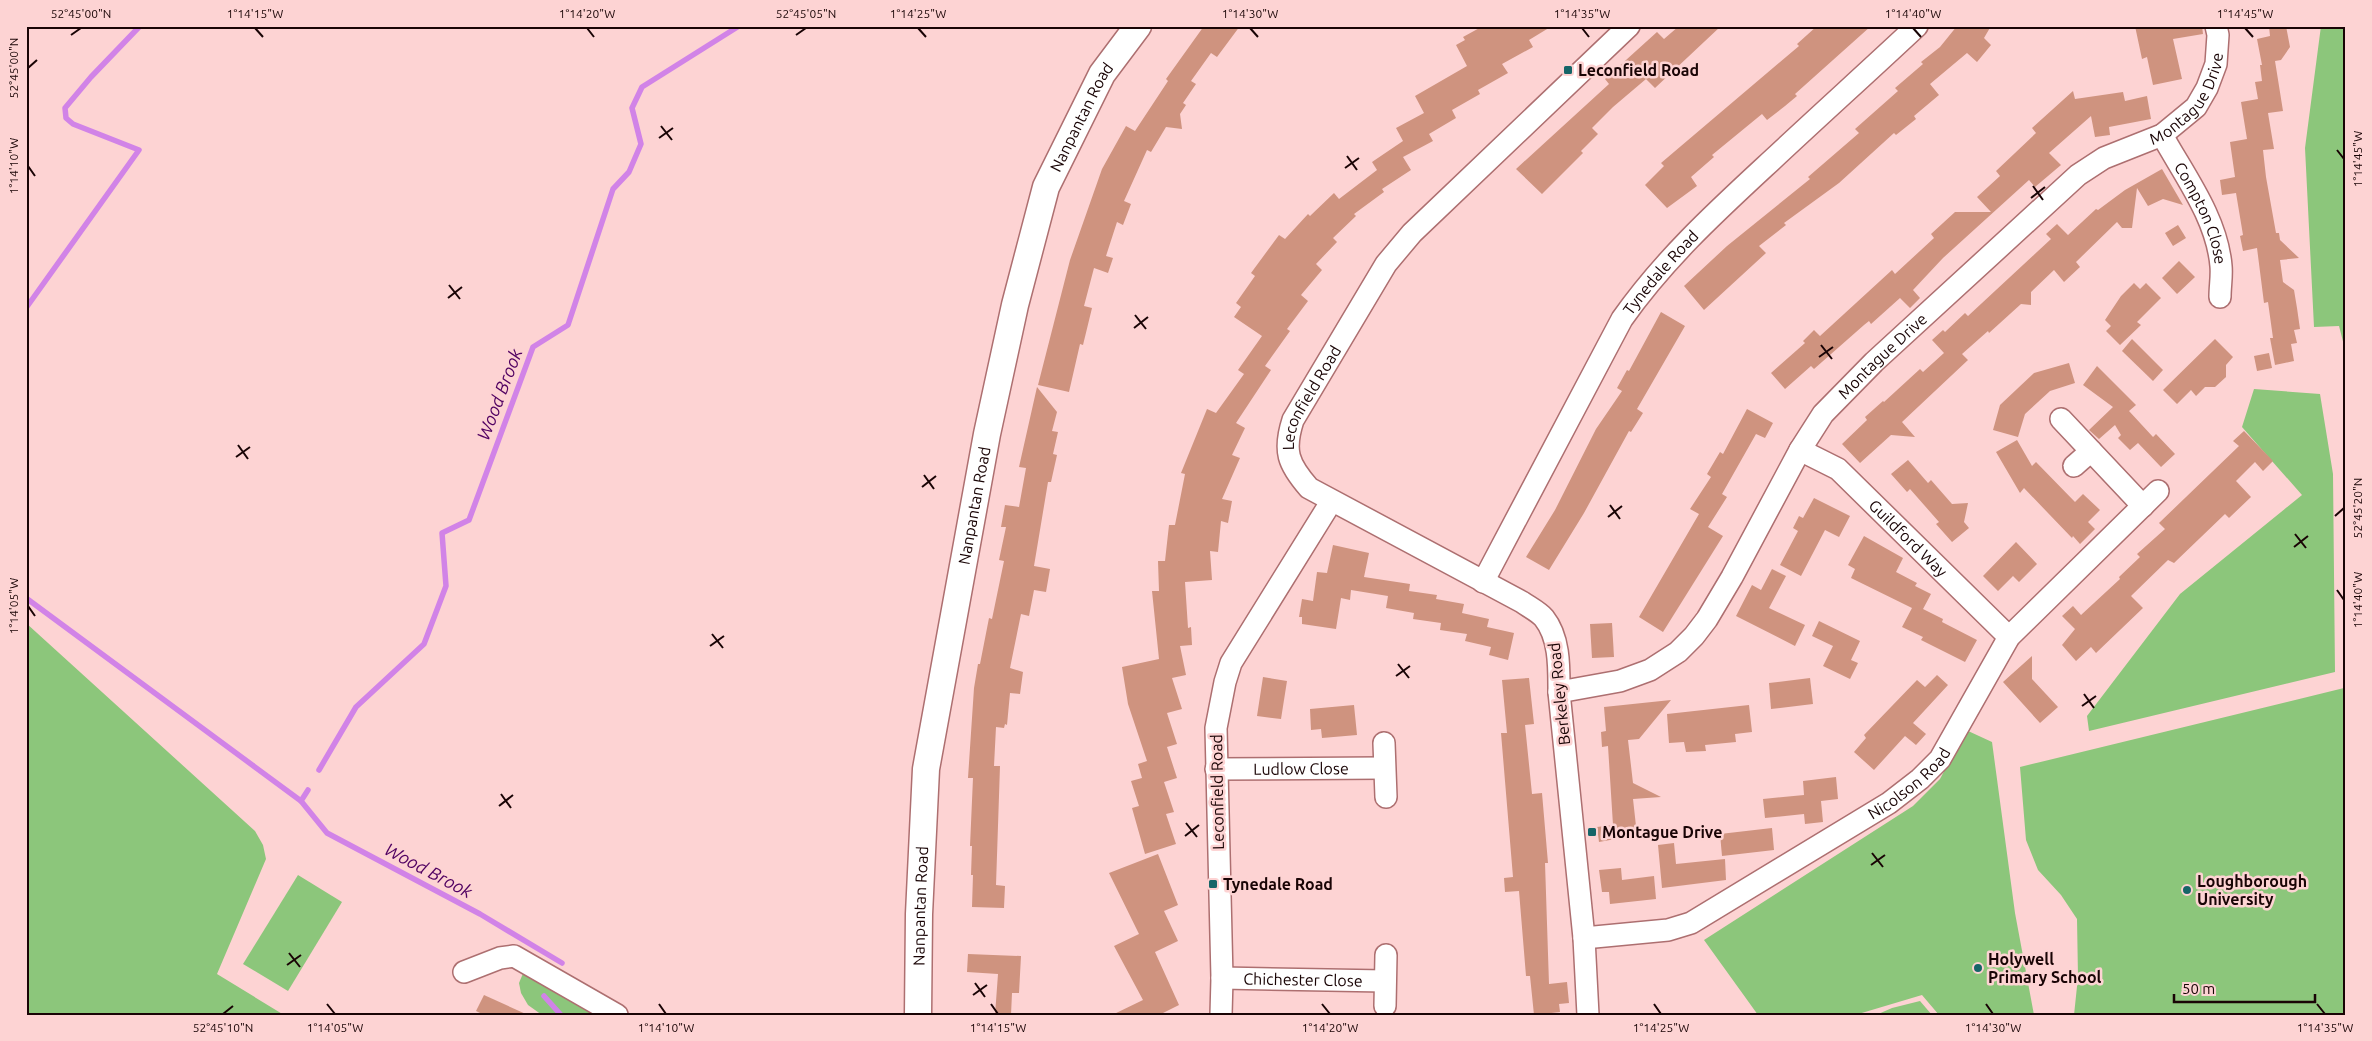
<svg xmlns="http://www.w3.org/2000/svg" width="2372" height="1041" font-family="Ubuntu,sans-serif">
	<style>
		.green { fill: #8cc67b }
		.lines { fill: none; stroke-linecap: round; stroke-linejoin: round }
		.stream { stroke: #d183e7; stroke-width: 5.5 }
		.building { fill: #cf937f }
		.minor-casing { stroke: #ad6f70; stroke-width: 24 }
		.tertiary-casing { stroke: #ad6f70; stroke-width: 29 }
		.minor { stroke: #fff; stroke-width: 21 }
		.tertiary { stroke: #fff; stroke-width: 26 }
		.ticks { fill: none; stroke: #190405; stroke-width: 2 }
		.poi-dot { fill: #166568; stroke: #fdd3d3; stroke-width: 2 }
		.labels { text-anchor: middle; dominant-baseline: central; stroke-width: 5; stroke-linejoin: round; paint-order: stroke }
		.poi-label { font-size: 16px; font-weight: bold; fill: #190405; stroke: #fdd3d3; text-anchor: start }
		.street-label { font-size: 16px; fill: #190405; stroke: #fdd3d3 }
		.water-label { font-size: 18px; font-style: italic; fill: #500061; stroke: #fdd3d3 }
		.neatline { fill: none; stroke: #190405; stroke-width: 2 }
		.ticks-label { font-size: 12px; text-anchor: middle; fill: #190405 }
	</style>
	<rect width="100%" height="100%" fill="#fdd3d3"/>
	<g class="green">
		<polygon points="2321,26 2346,26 2346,353 2339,326 2314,327 2305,148"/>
		<polygon points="2254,389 2320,394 2333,474 2335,672 2089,731 2087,716 2180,594 2302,495 2242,427"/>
		<polygon points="26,623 255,831 263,845 266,859 217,974 284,1015 26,1015"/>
		<polygon points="2344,688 2346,1015 2074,1015 2078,977 2077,919 2061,895 2038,870 2026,840 2020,767"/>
		<polygon points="1966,730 1992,742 2015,913 2034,1015 1939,1015 1922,995 1855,1015 1758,1015 1704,940 1913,806 1940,779"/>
		<polygon points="298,875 342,902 288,991 243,964"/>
		<polygon points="527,964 615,1015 542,1015 528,1005 521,993 519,983"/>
		<polygon points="1920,1001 1932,1015 1876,1015 1892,1008"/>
	</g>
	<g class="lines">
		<g class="stream">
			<polyline points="26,308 139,150 73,124 66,118 65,108 91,77 140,26"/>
			<polyline points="26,598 301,801"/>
			<polyline points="319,770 356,707 424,644 446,586 442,533 469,520 533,347 568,325 613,189 629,172 641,144 632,108 642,87 739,26"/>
			<polyline points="308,790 301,801 327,833 480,914 562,963"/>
			<polyline points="544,996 561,1015"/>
		</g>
	</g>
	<g class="building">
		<polygon points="1204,26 1240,26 1217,57 1211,53 1191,81 1196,84 1183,103 1186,105 1180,114 1182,129 1166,127 1151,152 1147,150 1124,201 1131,204 1123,225 1117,222 1106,256 1113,258 1108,273 1094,268 1084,306 1092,308 1083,345 1080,344 1069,392 1038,385 1070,260 1102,169 1126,126 1135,131 1168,81 1166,79"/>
		<polygon points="1483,26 1552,26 1529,40 1533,47 1502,64 1508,73 1478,90 1480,94 1452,110 1456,118 1429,134 1433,141 1403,157 1411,170 1382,189 1384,192 1354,214 1356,216 1333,238 1337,242 1316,264 1322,270 1301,295 1308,301 1287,329 1290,331 1265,366 1271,370 1236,423 1245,428 1232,455 1240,458 1222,499 1232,501 1228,523 1221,521 1218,552 1210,551 1212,580 1185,582 1188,628 1191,627 1192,645 1180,646 1186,675 1172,678 1182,709 1167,713 1177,744 1167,747 1177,778 1164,782 1174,812 1166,814 1176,844 1145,854 1132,808 1139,806 1131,781 1142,778 1138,764 1147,761 1128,704 1122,667 1159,659 1152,591 1159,591 1158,561 1165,561 1169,525 1175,525 1185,474 1181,473 1207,409 1216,413 1244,374 1238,370 1262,336 1234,317 1241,307 1236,303 1255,276 1251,273 1279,235 1285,239 1308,214 1310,216 1334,193 1339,199 1377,170 1372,162 1403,141 1396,128 1424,113 1415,96 1467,66 1456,45 1465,40 1463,37"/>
		<polygon points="1679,26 1721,26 1655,88 1646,79 1613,107 1592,128 1598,134 1581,151 1583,153 1542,194 1516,169 1609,84 1605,79 1657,32 1664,39"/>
		<polygon points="1817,26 1871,26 1795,94 1797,96 1785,106 1767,120 1762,114 1712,155 1714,157 1691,177 1697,186 1667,208 1645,185 1664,166 1661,163 1799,46 1797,44"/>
		<polygon points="1957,26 1991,26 1984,38 1991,45 1977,62 1967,53 1930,84 1939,95 1914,116 1916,119 1896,135 1894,133 1839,183 1784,223 1786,225 1759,246 1766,253 1704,310 1684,286 1727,246 1810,179 1808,177 1859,133 1855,129 1898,91 1895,88 1923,64 1921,62 1940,47"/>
		<polygon points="2135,26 2202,26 2203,34 2173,39 2182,79 2153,85 2147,57 2142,59"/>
		<polygon points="2269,26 2286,26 2290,47 2281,60 2275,61 2283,111 2268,113 2274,149 2263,150 2266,177 2276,233 2279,233 2280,240 2299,258 2280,260 2283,282 2294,290 2297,308 2300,329 2294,330 2297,343 2291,344 2294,361 2275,365 2270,338 2273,338 2268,302 2264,303 2257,248 2243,251 2240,236 2243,235 2236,193 2222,195 2220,180 2235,177 2230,142 2247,139 2241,102 2258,99 2255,82 2262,81 2260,65 2262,65 2257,39 2270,36"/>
		<polygon points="2073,91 2075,99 2123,92 2125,101 2147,96 2151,119 2109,127 2110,135 2095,137 2091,116 2049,153 2061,165 2035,187 2029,180 1943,258 1913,290 1920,298 1910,308 1900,298 1871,324 1869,321 1864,325 1814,369 1811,366 1785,389 1771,373 1805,343 1803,341 1814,330 1820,336 1892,270 1895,274 1934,238 1931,234 1955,212 1991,212 1977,197 2000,176 1996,171 2036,133 2032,128"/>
		<polygon points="2162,169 2183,205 2163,199 2148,206 2137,188 2132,228 2122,228 2117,222 2076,262 2080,267 2064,282 2054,270 2031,292 2031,305 2021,304 1989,333 1988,331 1962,354 1968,360 1902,422 1915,437 1891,435 1860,463 1842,444 1867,420 1865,417 1883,401 1884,402 1920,369 1923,372 1944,353 1932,340 1943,330 1945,332 1965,313 1968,316 2051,239 2046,234 2057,224 2068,235 2096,209 2098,210 2125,190"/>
		<polygon points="2178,225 2186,238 2173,246 2165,233"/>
		<polygon points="2179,261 2195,277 2177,294 2162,278"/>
		<polygon points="2134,283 2140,289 2146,283 2161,298 2137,322 2141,325 2120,345 2106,331 2111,326 2105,320 2121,296"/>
		<polygon points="1661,312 1685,326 1637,409 1643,413 1631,432 1629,431 1584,513 1549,570 1526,557 1555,510 1596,429 1622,391 1617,388 1627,370 1629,371"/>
		<polygon points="2132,339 2163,370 2153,381 2122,351"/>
		<polygon points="2215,339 2233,357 2226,365 2226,377 2215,387 2205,387 2196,396 2191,390 2177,404 2163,390"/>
		<polygon points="2269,353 2272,368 2257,371 2254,356"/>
		<polygon points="2069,363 2075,383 2050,391 2025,414 2018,437 1993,430 2000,405 2034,373"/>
		<polygon points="2097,366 2136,405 2129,411 2153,437 2156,434 2175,454 2161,467 2138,443 2130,450 2118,438 2121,435 2115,425 2099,439 2089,430 2113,407 2083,385"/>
		<polygon points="1037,387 1057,412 1052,431 1058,432 1053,454 1057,455 1051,482 1048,482 1034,566 1050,569 1046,592 1034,590 1029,616 1021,614 1010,668 1023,672 1020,694 1010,693 1007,725 1005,724 1004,728 996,727 994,766 1000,766 996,885 1005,886 1004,908 972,907 973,875 971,875 972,846 970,846 973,778 968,778 974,688 978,664 980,664 989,618 992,619 1004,561 999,560 1006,527 1001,527 1005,505 1019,507 1026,468 1019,467"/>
		<polygon points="1747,409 1773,423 1765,438 1756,434 1722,494 1727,497 1708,527 1723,536 1663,632 1639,617 1699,514 1690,509 1711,477 1707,474 1720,452 1723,454"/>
		<polygon points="2244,431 2273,461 2263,471 2255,462 2236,481 2251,497 2229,518 2225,514 2174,563 2168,560 2131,596 2143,608 2096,653 2091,647 2076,661 2062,645 2075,629 2062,616 2073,606 2081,615 2120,579 2119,577 2140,557 2137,554 2165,529 2159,523 2239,446 2233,441"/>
		<polygon points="2017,440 2032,466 2036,462 2075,502 2083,494 2100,510 2088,522 2095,529 2080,544 2073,536 2072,538 2024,488 2020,493 1996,452"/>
		<polygon points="1908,460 1928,483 1931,480 1952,504 1968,503 1964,522 1969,528 1952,542 1936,524 1939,522 1910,489 1907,492 1891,474"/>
		<polygon points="1814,498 1850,516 1839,537 1825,530 1801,576 1780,565 1798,531 1793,528 1799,516 1803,518"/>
		<polygon points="1864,536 1903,558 1896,572 1917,583 1915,586 1931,594 1923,609 1943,619 1942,622 1977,640 1965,662 1921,640 1923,637 1902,627 1912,608 1851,578 1855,569 1848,565"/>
		<polygon points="2016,542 2037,564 2019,582 2013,576 1998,591 1983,576"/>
		<polygon points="1333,545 1369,553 1364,577 1410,584 1409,591 1437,595 1436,599 1464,604 1462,613 1489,619 1487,627 1514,633 1508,660 1489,655 1491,647 1465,641 1467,634 1440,630 1441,623 1413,619 1414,613 1386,608 1388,596 1351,590 1350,600 1341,598 1336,629 1302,624 1302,617 1299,617 1302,599 1313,601 1317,572 1327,573"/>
		<polygon points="1772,569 1786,576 1769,608 1805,625 1795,646 1736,616 1752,585 1761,590"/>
		<polygon points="1819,621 1860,641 1851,660 1858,663 1850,679 1823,666 1833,646 1812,636"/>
		<polygon points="1612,623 1614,657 1592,658 1590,624"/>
		<polygon points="2032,656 2032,679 2058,707 2040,723 2003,682"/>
		<polygon points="1937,675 1948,685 1913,723 1926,734 1916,745 1905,736 1874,770 1854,752 1866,738 1864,735 1917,680 1925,687"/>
		<polygon points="1263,677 1287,681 1281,719 1257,716"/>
		<polygon points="1529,678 1534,724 1525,725 1532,794 1542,793 1548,863 1545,863 1549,984 1567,982 1569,1003 1559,1004 1560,1012 1534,1015 1530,976 1526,976 1519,891 1505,892 1504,878 1513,877 1501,733 1507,733 1502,680"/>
		<polygon points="1810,678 1813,704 1771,709 1769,683"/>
		<polygon points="1671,700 1639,739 1628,740 1633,783 1661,797 1633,799 1637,835 1599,842 1597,827 1613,825 1608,746 1602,747 1601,732 1606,731 1604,707"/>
		<polygon points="1354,705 1357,735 1322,738 1321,729 1311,730 1310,709"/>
		<polygon points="1749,705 1752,732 1735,734 1736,742 1705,745 1706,751 1686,752 1684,742 1669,743 1667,714"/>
		<polygon points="1836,777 1838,799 1821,801 1823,822 1805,824 1804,814 1765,818 1763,799 1804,795 1803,781"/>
		<polygon points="1772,828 1774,850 1722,856 1720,834"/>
		<polygon points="1674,843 1676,864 1725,859 1726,880 1662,888 1658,845"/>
		<polygon points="1158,854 1178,905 1164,911 1178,941 1155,952 1179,1005 1159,1015 1112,1015 1143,1000 1114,946 1139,934 1109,873"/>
		<polygon points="1621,868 1622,880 1654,876 1656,899 1610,904 1609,892 1602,892 1599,870"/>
		<polygon points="968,954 1021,956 1019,993 1012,993 1011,1015 995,1015 998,974 967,972"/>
		<polygon points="484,995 528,1015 484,1015 476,1011"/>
	</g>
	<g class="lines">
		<g class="minor-casing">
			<g id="minor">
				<path id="s1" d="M2162,135C2184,175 2217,218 2221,266C2222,276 2220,286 2220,297"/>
				<polyline points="2061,419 2143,506"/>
				<path id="s2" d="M1800,450L1838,469L2009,637"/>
				<polyline points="2074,466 2091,451"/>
				<path id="s3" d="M1483,582L1622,319C1665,258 1718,210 1772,160C1820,115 1869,71 1917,26"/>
				<path id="s4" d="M1559,692L1620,681L1650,670L1678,652L1694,636L1707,619L1732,577L1800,450L1823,414L1874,362L2078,175L2104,158L2162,135L2196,107L2207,88L2216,64L2218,35L2216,26"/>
				<polyline points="1384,743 1386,797"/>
				<path id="s5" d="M1216,769L1384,768"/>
				<path id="s6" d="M1584,938L1668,930L1691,923L1889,803L1920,779L1940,759L2009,637L2158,491"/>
				<polyline points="464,972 500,958 514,956 617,1015"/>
				<path id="s7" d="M1222,978L1385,981"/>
				<polyline points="1385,1006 1386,955"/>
				<polyline points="1221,1015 1222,978 1216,728 1225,682 1231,663 1331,502"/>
				<path id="s8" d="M1588,1015L1584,938L1559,692C1559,668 1560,638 1544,618C1539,612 1529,607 1522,602L1309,488C1288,464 1283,451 1293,420L1386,264L1412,233L1629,26"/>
			</g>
		</g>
		<g class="tertiary-casing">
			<g id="tertiary">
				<path id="s9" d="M918,1015L919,914L926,769L987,434L1015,305L1046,187L1102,74L1138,26"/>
			</g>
		</g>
		<use href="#minor" class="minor"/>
		<use href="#tertiary" class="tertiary"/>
	</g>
	<path class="ticks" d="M255,28L263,37M587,28L594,37M918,28L926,37M1250,28L1258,37M1582,28L1589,37M1913,28L1921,37M2245,28L2253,37M71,35L81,28M796,35L806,28M28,68L37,60M661,126L672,140M659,138L673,128M2337,150L2344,159M1347,156L1357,170M28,166L35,176M1345,168L1359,158M2033,186L2043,200M2031,198L2045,187M449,285L460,299M448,298L462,287M1135,315L1146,329M1134,328L1148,317M1821,345L1832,359M1819,357L1833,347M238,445L248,459M236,457L250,447M924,475L934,489M922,487L936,476M1610,505L1620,519M2335,516L2344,508M1608,517L1622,506M2295,534L2306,548M2294,547L2308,536M2337,590L2344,600M28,606L35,616M712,634L723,648M710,646L724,636M1398,664L1409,678M1396,676L1410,666M2084,694L2094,708M2082,706L2096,696M501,794L511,808M499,806L513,795M1186,823L1197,837M1185,836L1199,825M1872,853L1883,867M1871,865L1885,855M289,953L300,967M287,965L301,955M975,983L985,997M973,995L987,985M327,1004L335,1014M659,1004L666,1014M991,1004L998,1014M1322,1004L1330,1014M1654,1004L1661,1014M1986,1004L1993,1014M2317,1004L2325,1014M223,1014L233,1006"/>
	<g class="poi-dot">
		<rect x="1563" y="65" width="10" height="10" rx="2.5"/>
		<rect x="1587" y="827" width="10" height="10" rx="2.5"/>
		<rect x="1208" y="879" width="10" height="10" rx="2.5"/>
		<circle cx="2187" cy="890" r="5"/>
		<circle cx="1978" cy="968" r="5"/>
	</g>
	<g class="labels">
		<g class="poi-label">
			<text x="1578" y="70">Leconfield Road</text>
			<text x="1602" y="832">Montague Drive</text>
			<text x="2197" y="881">Loughborough<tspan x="2197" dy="18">University</tspan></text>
			<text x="1223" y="884">Tynedale Road</text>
			<text x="1988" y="959">Holywell<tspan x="1988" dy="18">Primary School</tspan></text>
		</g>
		<g class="street-label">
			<text stroke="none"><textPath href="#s4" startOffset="895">Montague Drive</textPath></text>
			<text stroke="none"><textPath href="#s9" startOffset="919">Nanpantan Road</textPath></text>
			<text stroke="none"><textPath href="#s1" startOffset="88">Compton Close</textPath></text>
			<text stroke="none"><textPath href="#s3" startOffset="358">Tynedale Road</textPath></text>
			<text stroke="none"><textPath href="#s4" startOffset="490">Montague Drive</textPath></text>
			<text stroke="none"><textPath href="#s8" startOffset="772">Leconfield Road</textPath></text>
			<text stroke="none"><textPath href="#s9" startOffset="514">Nanpantan Road</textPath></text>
			<text stroke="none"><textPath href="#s2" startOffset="141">Guildford Way</textPath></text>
			<text transform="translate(1559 694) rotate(-96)">Berkeley Road</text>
			<text stroke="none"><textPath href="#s5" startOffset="85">Ludlow Close</textPath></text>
			<text stroke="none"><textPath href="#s6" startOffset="368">Nicolson Road</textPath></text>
			<text transform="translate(1217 792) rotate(-91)">Leconfield Road</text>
			<text stroke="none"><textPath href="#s9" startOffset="109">Nanpantan Road</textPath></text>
			<text stroke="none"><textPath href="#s7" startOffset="81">Chichester Close</textPath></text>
		</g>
		<g class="water-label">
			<text transform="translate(499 394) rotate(-69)">Wood Brook</text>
			<text transform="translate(429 870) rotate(28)">Wood Brook</text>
		</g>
	</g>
	<rect width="2372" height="1041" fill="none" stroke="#fdd3d3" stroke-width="55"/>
	<path d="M2174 994v8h141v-8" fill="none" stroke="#190405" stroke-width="2.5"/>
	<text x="2182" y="994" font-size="15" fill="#190405" stroke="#fdd3d3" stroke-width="4" paint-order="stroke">50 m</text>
	<rect x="28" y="28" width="2316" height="986" class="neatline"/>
	<g class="ticks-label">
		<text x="81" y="18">52°45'00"N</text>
		<text x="255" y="18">1°14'15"W</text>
		<text x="587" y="18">1°14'20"W</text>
		<text x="806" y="18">52°45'05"N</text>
		<text x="918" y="18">1°14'25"W</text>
		<text x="1250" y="18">1°14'30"W</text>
		<text x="1582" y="18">1°14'35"W</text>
		<text x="1913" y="18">1°14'40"W</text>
		<text x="2245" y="18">1°14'45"W</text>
		<text transform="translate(14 68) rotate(-90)" y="4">52°45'00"N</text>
		<text transform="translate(2358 159) rotate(-90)" y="4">1°14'45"W</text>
		<text transform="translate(14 166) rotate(-90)" y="4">1°14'10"W</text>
		<text transform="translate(2358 508) rotate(-90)" y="4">52°45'20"N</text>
		<text transform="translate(2358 600) rotate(-90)" y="4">1°14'40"W</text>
		<text transform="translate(14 606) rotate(-90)" y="4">1°14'05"W</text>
		<text x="223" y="1032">52°45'10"N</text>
		<text x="335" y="1032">1°14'05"W</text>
		<text x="666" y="1032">1°14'10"W</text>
		<text x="998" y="1032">1°14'15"W</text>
		<text x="1330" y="1032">1°14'20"W</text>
		<text x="1661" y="1032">1°14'25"W</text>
		<text x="1993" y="1032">1°14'30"W</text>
		<text x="2325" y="1032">1°14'35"W</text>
	</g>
</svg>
